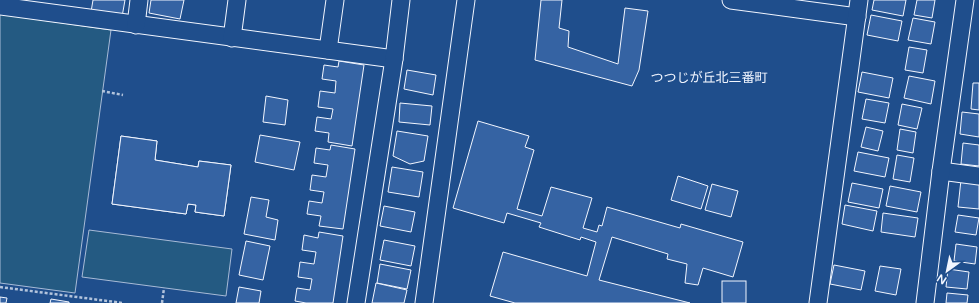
<svg xmlns="http://www.w3.org/2000/svg" width="979" height="303" font-family="'Varela Round','Noto Sans JP',sans-serif">
	<style>
		.green { fill: #245a82; stroke: #a8bbd7 }
		.building { fill: #3563a3; stroke: #f2f6ff }
		.lines { fill: none; stroke-linecap: round; stroke-linejoin: round }
		.minor-casing { stroke: #f2f6ff; stroke-width: 19 }
		.path { stroke: #b3c4dc; stroke-width: 2.5; stroke-dasharray: 3 2; stroke-linecap: butt }
		.minor { stroke: #1f4e8c; stroke-width: 17 }
		.labels { text-anchor: middle; dominant-baseline: central; stroke-width: 3; stroke-linejoin: round; paint-order: stroke }
		.quarter-label { font-size: 13px; fill: #f2f6ff; stroke: #1f4e8c }
	</style>
	<rect width="100%" height="100%" fill="#1f4e8c"/>
	<g class="green">
		<polygon points="0,14 111,30 75,293 0,283"/>
		<polygon points="89,230 232,249 226,296 82,277"/>
	</g>
	<g class="building">
		<polygon points="93,0 125,0 122,17 91,12"/>
		<polygon points="151,0 184,0 180,19 149,13"/>
		<polygon points="541,0 562,0 559,28 569,31 568,47 618,64 625,8 648,11 639,70 632,86 535,60"/>
		<polygon points="874,0 906,0 903,16 872,10"/>
		<polygon points="917,0 935,0 932,18 914,15"/>
		<polygon points="871,15 902,21 898,41 867,35"/>
		<polygon points="913,18 935,22 931,44 908,40"/>
		<polygon points="909,47 927,50 923,73 905,70"/>
		<polygon points="339,61 364,65 352,146 328,142 329,133 315,131 317,117 331,119 333,109 318,107 320,91 335,93 336,81 322,79 324,65 338,67"/>
		<polygon points="407,70 436,75 433,95 404,89"/>
		<polygon points="862,72 893,78 889,98 858,92"/>
		<polygon points="909,76 935,81 931,104 904,98"/>
		<polygon points="973,83 979,83 979,110 971,109"/>
		<polygon points="266,96 288,100 285,125 263,122"/>
		<polygon points="866,99 889,103 885,123 862,119"/>
		<polygon points="400,103 432,106 430,125 399,122"/>
		<polygon points="902,104 922,108 917,129 898,125"/>
		<polygon points="962,112 979,114 979,137 960,134"/>
		<polygon points="478,121 529,136 525,147 534,150 517,209 542,216 551,187 592,198 583,228 597,232 599,225 602,226 607,207 680,228 681,224 743,242 733,277 703,268 698,285 685,283 687,264 667,259 668,254 612,237 599,280 690,303 515,303 490,296 503,252 587,276 596,242 581,237 580,240 539,227 541,223 507,213 504,223 453,208"/>
		<polygon points="866,127 883,131 878,151 861,147"/>
		<polygon points="900,129 916,132 913,153 897,150"/>
		<polygon points="397,131 428,136 424,161 410,164 393,156"/>
		<polygon points="260,135 300,142 294,170 255,162"/>
		<polygon points="121,136 157,141 155,160 198,167 199,161 231,165 224,216 195,212 196,205 188,204 186,214 112,204"/>
		<polygon points="121,136 157,141 155,160 198,167 199,161 231,165 224,216 195,212 196,205 188,204 186,214 112,204"/>
		<polygon points="963,143 979,145 979,166 961,164"/>
		<polygon points="331,145 355,149 343,229 319,226 321,216 307,214 309,201 322,203 324,192 310,190 312,175 326,177 328,165 314,163 316,148 330,150"/>
		<polygon points="858,152 889,158 885,177 854,171"/>
		<polygon points="897,155 914,158 910,182 893,179"/>
		<polygon points="392,167 423,172 419,197 388,192"/>
		<polygon points="678,176 708,186 701,209 671,200"/>
		<polygon points="961,180 979,182 979,209 958,207"/>
		<polygon points="852,183 883,189 879,208 848,202"/>
		<polygon points="712,184 738,191 731,217 705,210"/>
		<polygon points="890,186 921,192 917,212 886,206"/>
		<polygon points="251,197 269,200 266,217 278,220 275,240 244,234"/>
		<polygon points="845,205 877,211 873,231 842,224"/>
		<polygon points="384,206 415,212 411,232 380,226"/>
		<polygon points="883,213 918,218 915,237 881,232"/>
		<polygon points="958,215 979,218 976,235 955,232"/>
		<polygon points="319,232 343,236 333,303 306,303 295,301 297,288 310,290 312,279 298,277 300,262 314,264 316,252 302,250 304,235 318,238"/>
		<polygon points="384,240 415,246 411,266 380,260"/>
		<polygon points="246,241 270,246 263,280 239,275"/>
		<polygon points="956,244 977,247 975,264 954,261"/>
		<polygon points="380,264 411,270 407,289 377,283"/>
		<polygon points="834,265 865,271 861,290 830,284"/>
		<polygon points="880,266 901,269 896,295 875,291"/>
		<polygon points="948,269 969,272 967,289 946,287"/>
		<rect x="722" y="281" width="24" height="22"/>
		<polygon points="376,283 407,290 404,303 372,303"/>
		<polygon points="239,287 261,291 259,303 236,303"/>
		<polygon points="947,293 968,295 967,303 946,303"/>
		<polygon points="0,297 7,298 6,303 0,303"/>
		<polygon points="51,299 69,302 69,303 50,303"/>
	</g>
	<g class="lines">
		<g class="minor-casing">
			<g id="minor">
				<polyline points="731,0 857,17"/>
				<polyline points="0,6 394,59"/>
				<polyline points="136,25 139,0"/>
				<polyline points="232,38 237,0"/>
				<polyline points="328,50 335,0"/>
				<polyline points="941,171 979,176"/>
				<polyline points="356,303 394,59 401,0"/>
				<polyline points="424,303 466,0"/>
				<polyline points="818,303 859,0"/>
				<polyline points="925,303 941,171 965,0"/>
			</g>
		</g>
		<g class="path">
			<polyline points="102,91 123,95"/>
			<polyline points="0,287 123,303"/>
			<polyline points="162,303 164,288"/>
		</g>
		<use href="#minor" class="minor"/>
	</g>
	<g class="labels">
		<g class="quarter-label">
			<text x="709" y="78">つつじが丘北三番町</text>
		</g>
	</g>
	<g transform="translate(947 271) rotate(213)" stroke="#1f4e8c" stroke-width="3" paint-order="stroke">
	<path d="M0-3L7 15L0 10L-7 15Z" fill="#f2f6ff"/>
	<text y="-6" font-size="11" font-weight="bold" text-anchor="middle" fill="#f2f6ff">N</text>
	</g>
</svg>
